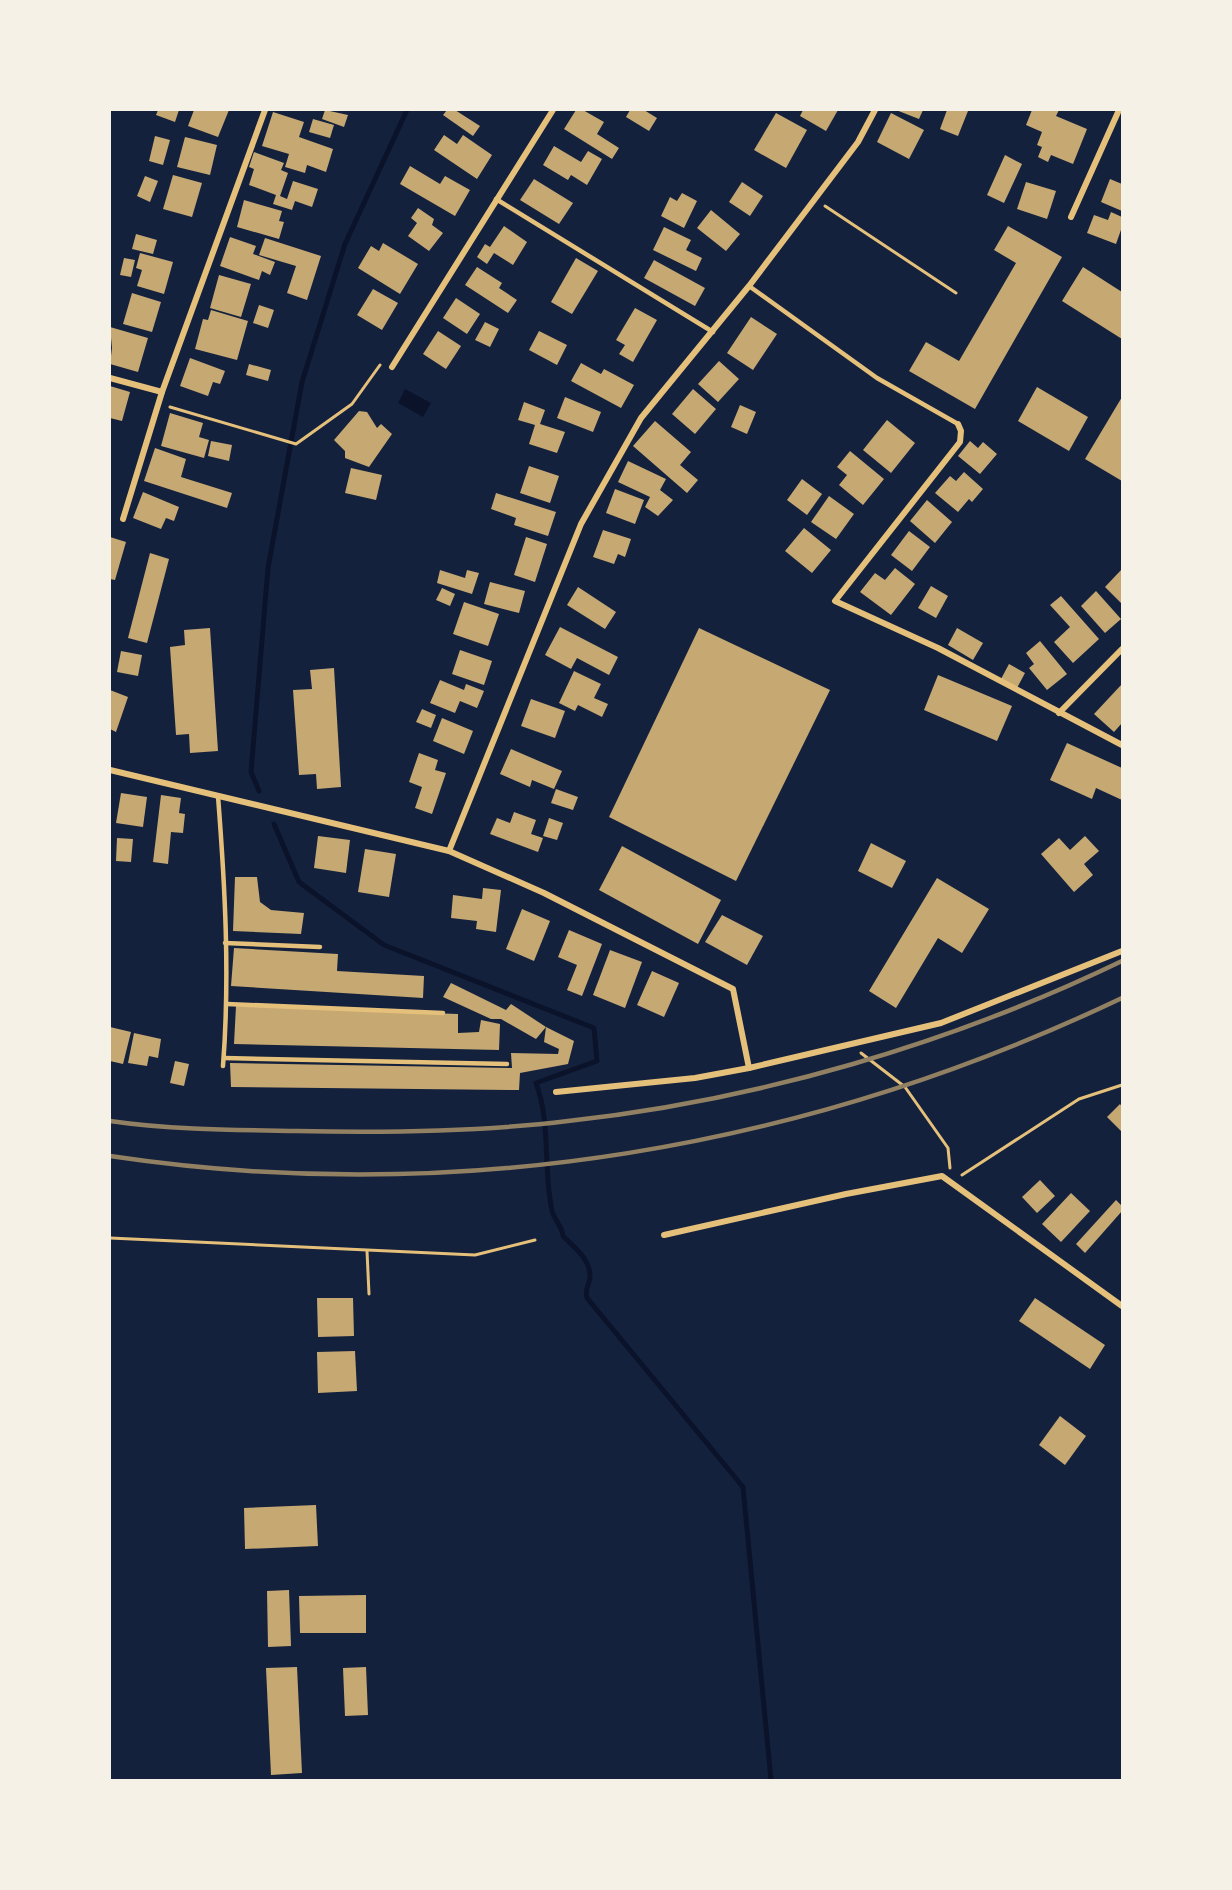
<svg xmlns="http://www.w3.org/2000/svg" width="1232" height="1890" font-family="'Work Sans',sans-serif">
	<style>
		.water { fill: #0b132b }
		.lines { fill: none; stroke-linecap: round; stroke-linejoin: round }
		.stream { stroke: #0b132b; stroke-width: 5 }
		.building { fill: #c6a872 }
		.path { stroke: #e5c07b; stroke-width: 3 }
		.service { stroke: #e5c07b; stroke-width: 4.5 }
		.minor { stroke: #e5c07b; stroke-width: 6 }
		.rail { stroke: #918062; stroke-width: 4.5 }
	</style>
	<rect width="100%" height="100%" fill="#14213d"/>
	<polygon class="water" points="405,389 431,403 423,417 398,403"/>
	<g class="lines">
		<g class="stream">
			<polyline points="259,791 251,772 268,568 302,382 345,244 407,110"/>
			<path d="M274,824L299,882L384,945L594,1028L597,1061L536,1083C551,1123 543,1169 552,1211C555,1221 562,1226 563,1236C574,1247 589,1258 590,1275C591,1284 584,1286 587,1298L743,1487L771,1780"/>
		</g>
	</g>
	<g class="building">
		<polygon points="158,110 179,110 175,122 156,115"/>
		<polygon points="194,110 229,110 218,137 188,126"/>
		<polygon points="325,110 348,115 344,127 322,119"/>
		<polygon points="447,110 455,110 480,126 473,136 443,115"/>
		<polygon points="576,110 583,110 604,122 597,134 619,148 612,159 564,129"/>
		<polygon points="630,110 644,110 657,118 649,131 626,117"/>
		<polygon points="803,110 838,110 826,131 800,116"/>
		<polygon points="896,110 923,110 919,119"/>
		<polygon points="947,110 968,111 958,136 940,129"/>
		<polygon points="1032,110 1059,110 1056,116 1087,129 1073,164 1051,155 1048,162 1038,157 1042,147 1037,145 1042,132 1026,125"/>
		<polygon points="273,112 304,122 299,137 333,149 326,172 307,165 305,173 285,167 289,154 262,146"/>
		<polygon points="776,113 807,130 786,168 754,150"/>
		<polygon points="891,113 924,130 909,159 877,142"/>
		<polygon points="313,119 334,125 330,138 309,132"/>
		<polygon points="444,135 457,144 463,135 492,155 477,179 434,150"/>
		<polygon points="155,136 170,140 163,165 149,161"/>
		<polygon points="185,137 217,145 210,175 177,167"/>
		<polygon points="554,146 581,162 588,151 602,159 587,185 571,175 568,180 543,165"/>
		<polygon points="254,152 284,163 281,170 288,173 280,196 287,199 293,181 318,189 312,207 295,201 292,210 273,204 276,195 249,185 254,169 249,167"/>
		<polygon points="1005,155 1022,164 1004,203 987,195"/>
		<polygon points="410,166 440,184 445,176 470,190 455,216 400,184"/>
		<polygon points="173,175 202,183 192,217 163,209"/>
		<polygon points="145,176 158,181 150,202 137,196"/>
		<polygon points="534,179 573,203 559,224 520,200"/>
		<polygon points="1110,179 1122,184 1122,211 1101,202"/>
		<polygon points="742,182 763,196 750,216 729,202"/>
		<polygon points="1026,182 1056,191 1047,219 1017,209"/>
		<polygon points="682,193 697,201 684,228 661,216 670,197 677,201"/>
		<polygon points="244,200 282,211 279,221 284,222 279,239 237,227"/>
		<polygon points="418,208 434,219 432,225 443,233 429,251 408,236 417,223 411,218"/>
		<polygon points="711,210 740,234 726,251 697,228"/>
		<polygon points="1111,212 1122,217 1122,227 1116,244 1087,233 1094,215 1108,220"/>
		<polygon points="504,226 527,242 513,265 494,253 487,264 477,257 485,244 490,247"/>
		<polygon points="1008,226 1062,257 975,409 909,371 926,342 959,361 1016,263 994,250"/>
		<polygon points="664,227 691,240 686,250 702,258 696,271 653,250"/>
		<polygon points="136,234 157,240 153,254 132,249"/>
		<polygon points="230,237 256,246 253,254 275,262 270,275 262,271 259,280 220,266"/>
		<polygon points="265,238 321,256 307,300 287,293 296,266 259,255"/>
		<polygon points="383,243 418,264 400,294 358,268 371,246 379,251"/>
		<polygon points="140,253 173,262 164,294 137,286 142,270 136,268"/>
		<polygon points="124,258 135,260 131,277 120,275"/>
		<polygon points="576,258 598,271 572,314 551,302"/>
		<polygon points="654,260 705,288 695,306 644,278"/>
		<polygon points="477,267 502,283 499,288 517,300 508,313 465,285"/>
		<polygon points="1083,267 1122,292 1122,339 1062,301"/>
		<polygon points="219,275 251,284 241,317 210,308"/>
		<polygon points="373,289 398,303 382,330 357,315"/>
		<polygon points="132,293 161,302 152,332 123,324"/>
		<polygon points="456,298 480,314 467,334 443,318"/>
		<polygon points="259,305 274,310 268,328 253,323"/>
		<polygon points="635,308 657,320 633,362 619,354 625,345 616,340"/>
		<polygon points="211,310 248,321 237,360 195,349 203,319 208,320"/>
		<polygon points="751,317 777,334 753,370 727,353"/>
		<polygon points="485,322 499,329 490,347 475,340"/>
		<polygon points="110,327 148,338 138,372 110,364 112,348"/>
		<polygon points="438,331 461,346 446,369 423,354"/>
		<polygon points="539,331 567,345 557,365 529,350"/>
		<polygon points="190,358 225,371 220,384 213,382 208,396 180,386"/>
		<polygon points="719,361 739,379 718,402 698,384"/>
		<polygon points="581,363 601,374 604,369 634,385 621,408 571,381"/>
		<polygon points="249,364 271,370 268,381 246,375"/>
		<polygon points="110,386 130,392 122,421 110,418"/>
		<polygon points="1037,387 1088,417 1069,451 1018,421"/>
		<polygon points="693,389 716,409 695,434 672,414"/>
		<polygon points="565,397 601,412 593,432 557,418"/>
		<polygon points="1122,397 1122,481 1085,459"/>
		<polygon points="524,402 545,410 540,424 565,432 557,453 529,444 535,425 518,420"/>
		<polygon points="740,405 756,412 747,434 731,427"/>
		<polygon points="359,411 367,412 377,428 381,424 392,434 369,467 345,458 345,451 334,440"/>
		<polygon points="170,413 203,423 199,437 209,440 204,458 161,446"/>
		<polygon points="887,420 915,443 891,473 863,450"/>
		<polygon points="655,421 691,452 680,465 698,480 687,493 633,446"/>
		<polygon points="211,441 232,445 229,461 208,456"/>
		<polygon points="970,441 978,448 983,442 997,454 980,474 958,456"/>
		<polygon points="155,448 186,459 181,477 232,493 227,508 144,481"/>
		<polygon points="850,451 884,479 863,505 839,485 847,475 837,467"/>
		<polygon points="628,461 666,479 660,490 673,500 658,516 645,507 650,497 618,482"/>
		<polygon points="529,466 559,476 550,503 520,493"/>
		<polygon points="351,468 382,475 376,500 345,493"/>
		<polygon points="964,472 983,489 972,502 969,499 958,512 935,493 950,476 956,481"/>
		<polygon points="802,479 822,494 807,515 787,500"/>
		<polygon points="615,489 644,500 635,524 606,513"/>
		<polygon points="143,492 179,507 174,521 166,518 161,529 133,518"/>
		<polygon points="496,493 556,512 548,536 514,525 516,518 491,509"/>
		<polygon points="829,496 854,514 836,539 811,522"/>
		<polygon points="927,500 952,522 935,543 910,521"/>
		<polygon points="804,528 831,550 812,573 785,551"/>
		<polygon points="603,530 631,539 625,557 618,554 614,564 593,557"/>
		<polygon points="909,531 930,547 912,571 891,555"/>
		<polygon points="110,537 126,542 115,580 110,579"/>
		<polygon points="526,537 547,544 535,582 514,575"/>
		<polygon points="150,553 169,559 147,643 128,638"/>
		<polygon points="895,568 915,584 891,615 860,592 875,573 885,580"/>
		<polygon points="1122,569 1122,604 1105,587"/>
		<polygon points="440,570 465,578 467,570 479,573 472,594 437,583"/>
		<polygon points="490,582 525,591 519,613 484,604"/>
		<polygon points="931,586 948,596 936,618 918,608"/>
		<polygon points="578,587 616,612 605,629 567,605"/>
		<polygon points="442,588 455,594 450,606 436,600"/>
		<polygon points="1096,591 1121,619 1105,633 1081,606"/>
		<polygon points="1061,596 1099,639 1073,663 1054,642 1070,627 1050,605"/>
		<polygon points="464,602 499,614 488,646 453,634"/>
		<polygon points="560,627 618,657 609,675 577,658 571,669 545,655"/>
		<polygon points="210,628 218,751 190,753 189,734 176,735 170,647 185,645 184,630"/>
		<polygon points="699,628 830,690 736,881 609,817"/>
		<polygon points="957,628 983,643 973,660 948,645"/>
		<polygon points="1040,641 1067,674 1047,690 1029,668 1034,664 1026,653"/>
		<polygon points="460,650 492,661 484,685 452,674"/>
		<polygon points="121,651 142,655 138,676 117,672"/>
		<polygon points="1009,664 1025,673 1017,688 1001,679"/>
		<polygon points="334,668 341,787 317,789 316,774 299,775 293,690 312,689 310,670"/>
		<polygon points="574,671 601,684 594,698 608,704 602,717 578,705 575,711 559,703"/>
		<polygon points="938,675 1012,706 997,741 924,710"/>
		<polygon points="440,680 464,690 466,684 484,691 477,708 460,701 455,713 430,703"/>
		<polygon points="1122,684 1122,723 1114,732 1094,714"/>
		<polygon points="110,690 128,697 116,732 110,729"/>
		<polygon points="531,699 565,711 555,738 521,726"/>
		<polygon points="422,709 436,715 431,728 416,722"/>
		<polygon points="442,718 473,731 464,754 433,741"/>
		<polygon points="1067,743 1122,768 1122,800 1096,788 1092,799 1050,780"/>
		<polygon points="511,749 562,771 554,789 532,780 530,787 500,774"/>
		<polygon points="419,753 438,760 435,770 446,773 432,814 415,808 422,787 409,782"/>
		<polygon points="556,789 578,797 573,810 551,803"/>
		<polygon points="121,793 147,797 143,827 116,823"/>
		<polygon points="161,795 181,798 179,813 185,814 183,833 171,832 168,864 153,862"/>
		<polygon points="514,812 536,820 531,834 543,838 538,852 490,834 497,818 510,823"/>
		<polygon points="549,818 563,823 557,840 543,836"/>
		<polygon points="318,836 350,840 346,873 314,868"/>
		<polygon points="1085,836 1099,851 1084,864 1093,875 1074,892 1041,854 1059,838 1070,850"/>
		<polygon points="117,838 133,839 131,862 116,861"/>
		<polygon points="871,843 906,861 892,888 858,871"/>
		<polygon points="622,846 721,900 698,944 599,890"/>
		<polygon points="365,849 396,854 389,897 358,892"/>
		<polygon points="235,877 257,877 260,902 271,910 304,913 301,934 233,931"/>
		<polygon points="937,878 989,909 962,953 938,938 896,1008 869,991"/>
		<polygon points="483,888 501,890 496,932 476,929 477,921 451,918 453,895 482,899"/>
		<polygon points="522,909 550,921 534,961 506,949"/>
		<polygon points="722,915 763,936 747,965 705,942"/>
		<polygon points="569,930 602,944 582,996 567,990 577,965 558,957"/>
		<polygon points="234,948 338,954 337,971 424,976 423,998 231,986"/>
		<polygon points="610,950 642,962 625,1008 593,995"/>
		<polygon points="652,971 679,983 664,1017 637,1005"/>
		<polygon points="451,983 506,1010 511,1004 546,1027 536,1039 501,1019 491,1019 443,997"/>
		<polygon points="236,1006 458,1014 458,1033 479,1032 481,1020 500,1024 499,1050 234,1044"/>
		<polygon points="110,1027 131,1032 123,1064 110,1061"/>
		<polygon points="546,1027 574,1041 568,1064 520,1073 519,1090 231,1087 230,1063 512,1068 511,1053 558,1054 559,1049 544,1042"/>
		<polygon points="134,1033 161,1039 158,1058 149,1056 147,1066 128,1063"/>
		<polygon points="175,1061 189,1064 184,1086 170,1083"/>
		<polygon points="1120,1104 1122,1107 1122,1132 1107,1117"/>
		<polygon points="1040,1180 1055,1196 1037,1213 1022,1197"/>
		<polygon points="1071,1193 1090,1211 1061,1242 1042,1224"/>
		<polygon points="1116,1200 1122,1206 1122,1211 1085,1253 1076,1244"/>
		<polygon points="317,1298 353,1298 354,1336 318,1337"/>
		<polygon points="1035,1298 1105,1345 1090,1369 1019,1321"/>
		<polygon points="355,1351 357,1391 318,1393 317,1352"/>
		<polygon points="1060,1416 1086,1436 1065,1465 1039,1445"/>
		<polygon points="316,1505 318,1546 245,1549 244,1508"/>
		<polygon points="289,1590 291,1646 268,1647 267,1591"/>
		<polygon points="366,1595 366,1633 300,1633 299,1596"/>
		<polygon points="297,1667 302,1773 271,1775 266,1668"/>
		<polygon points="366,1667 368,1715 345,1716 343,1668"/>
	</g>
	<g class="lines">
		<g class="path">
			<polyline points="825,206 956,293"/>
			<polyline points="170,407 296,444 352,404 380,365"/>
			<polyline points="861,1053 905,1087 948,1148 950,1168"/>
			<polyline points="962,1175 1079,1099 1122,1085"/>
			<polyline points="110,1238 475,1255 535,1240"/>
			<polyline points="367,1251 369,1294"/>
		</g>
		<g class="service">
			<polyline points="496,199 713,332"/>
			<polyline points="749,286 877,378 958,424"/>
			<path d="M218,796C225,886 230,976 223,1066"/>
			<polyline points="225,943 320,947"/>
			<polyline points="227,1004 443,1013"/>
			<polyline points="224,1058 507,1064"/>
		</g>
		<g class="minor">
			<polyline points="1071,217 1119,110"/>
			<polyline points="392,367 553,110"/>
			<polyline points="110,378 162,392"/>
			<polyline points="958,424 961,431 960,442 835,601 938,648 1122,745"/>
			<polyline points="123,519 162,392 265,110"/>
			<polyline points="1059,713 1122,649"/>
			<polyline points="110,770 449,851 544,893 733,989 749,1068"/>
			<polyline points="449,851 581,524 641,418 749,286 858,142 875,110"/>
			<polyline points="556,1092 695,1078 749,1068 941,1023 1122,951"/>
			<polyline points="664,1235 846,1194 942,1176 1122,1306"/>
		</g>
		<g class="rail">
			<path d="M110,1121C171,1130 235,1130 297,1131C388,1133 478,1132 568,1121C759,1100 950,1044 1122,961"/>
			<path d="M110,1156C458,1208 805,1149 1122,998"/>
		</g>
	</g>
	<rect width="1232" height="1890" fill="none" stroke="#f6f1e7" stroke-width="222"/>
</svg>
